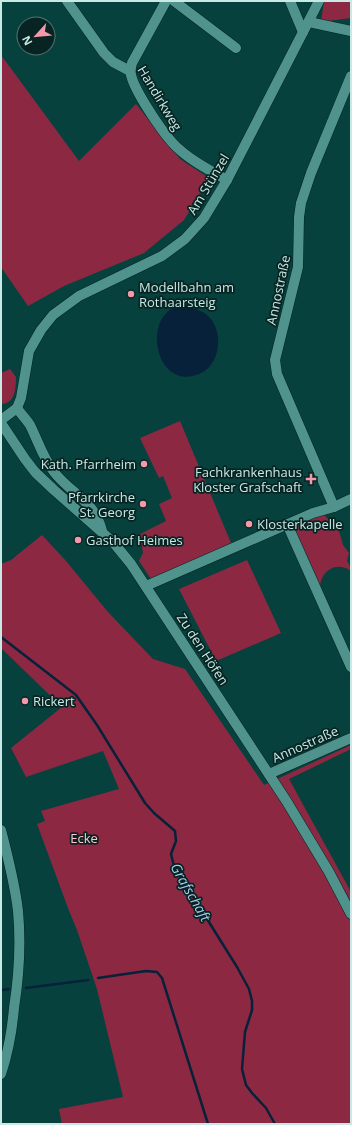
<svg xmlns="http://www.w3.org/2000/svg" width="352" height="1125" font-family="'Open Sans',sans-serif">
	<style>
		.green { fill: #8d2843 }
		.water { fill: #062139 }
		.lines { fill: none; stroke-linecap: round; stroke-linejoin: round }
		.stream { stroke: #062139; stroke-width: 2.5 }
		.minor-casing { stroke: #002523; stroke-width: 11 }
		.tertiary-casing { stroke: #002523; stroke-width: 11 }
		.minor { stroke: #50938d; stroke-width: 10 }
		.tertiary { stroke: #50938d; stroke-width: 10 }
		.poi-dot { fill: #f39aaa; stroke: #072422; stroke-width: 1.5 }
		.labels { text-anchor: middle; dominant-baseline: central; stroke-width: 3.5; stroke-linejoin: round; paint-order: stroke }
		.street-label { font-size: 13px; fill: #c8e9e5; stroke: #072422 }
		.poi-label { font-size: 13px; fill: #c8e9e5; stroke: #072422; text-anchor: start }
		.park-label { font-size: 13px; fill: #ffc4cd; stroke: #072422 }
		.water-label { font-size: 14px; font-style: italic; fill: #a4caf1; stroke: #072422 }
	</style>
	<rect width="100%" height="100%" fill="#07413d"/>
	<g class="green">
		<polygon points="324,1 351,1 351,18 321,22"/>
		<polygon points="1,55 79,161 136,104 180,159 209,178 184,220 144,253 64,286 28,306 1,267"/>
		<path d="M10,369L16,377C16,388 15,404 1,404V373Z"/>
		<polygon points="180,421 231,543 151,579 139,561 143,553 140,534 166,521 159,504 172,498 163,476 159,478 140,438"/>
		<path d="M323,512L324,515L332,523L338,527L343,545L349,553L347,561L351,568V571C337,561 321,570 320,587L294,529L296,525Z"/>
		<polygon points="42,535 66,561 108,612 153,659 185,669 264,785 351,745 351,749 289,779 351,892 351,1124 62,1124 59,1109 123,1097 97,989 77,930 68,908 37,824 45,821 41,811 119,789 103,751 26,777 11,748 62,707 1,648 1,564 11,560"/>
		<polygon points="247,560 281,633 216,661 179,589"/>
	</g>
	<path class="water" d="M184,305C192,308 201,310 207,315C223,328 222,361 203,372C155,398 138,309 184,305Z"/>
	<g class="lines">
		<g class="stream">
			<polyline points="1,637 76,695 97,725 145,803 154,813 175,831 176,841 171,854 174,866 237,967 249,989 252,1001 252,1010 245,1032 242,1069 246,1085 252,1093 266,1108 275,1124"/>
			<polyline points="98,978 146,971 157,972 162,978 168,997 208,1124"/>
			<polyline points="26,988 88,980"/>
			<polyline points="1,990 9,989"/>
		</g>
		<g class="minor-casing">
			<g id="minor">
				<polyline points="67,1 104,53 113,62 130,71"/>
				<path d="M166,1L132,63C131,67 130,70 131,75C135,92 166,139 180,150C193,162 211,171 227,180"/>
				<polyline points="174,1 236,48"/>
				<polyline points="290,1 303,32"/>
				<polyline points="309,22 351,31"/>
				<path d="M17,408C21,414 26,419 30,425C38,441 43,458 54,472C71,494 95,501 102,531"/>
				<polyline points="1,420 17,408 21,398 29,351 41,330 53,315 79,296 162,256 185,239 204,218 227,180 319,1"/>
				<polyline points="334,507 277,374 275,360 298,267 299,217 301,203 311,173 351,76"/>
				<polyline points="287,524 351,667"/>
				<polyline points="146,586 313,513 334,507 351,499"/>
				<polyline points="269,774 351,738"/>
				<path d="M1,830C8,857 15,884 18,911C21,944 19,976 14,1008C12,1031 8,1053 1,1074"/>
			</g>
		</g>
		<g class="tertiary-casing">
			<polyline id="tertiary" points="1,423 25,459 35,472 54,490 113,542 131,564 287,802 329,872 351,914"/>
		</g>
		<use href="#minor" class="minor"/>
		<use href="#tertiary" class="tertiary"/>
	</g>
	<g class="poi-dot">
		<circle cx="131" cy="294" r="4"/>
		<circle cx="144" cy="464" r="4"/>
		<path d="M309 473h4v4h4v4h-4v4h-4v-4h-4v-4h4z"/>
		<circle cx="143" cy="504" r="4"/>
		<circle cx="249" cy="524" r="4"/>
		<circle cx="78" cy="540" r="4"/>
		<circle cx="25" cy="701" r="4"/>
	</g>
	<g class="labels">
		<g class="street-label">
			<text transform="translate(160 98) rotate(59)">Handirkweg</text>
			<text transform="translate(208 184) rotate(-59)">Am Stünzel</text>
			<text transform="translate(278 290) rotate(-78)">Annostraße</text>
			<text transform="translate(203 649) rotate(57)">Zu den Höfen</text>
			<text transform="translate(305 744) rotate(-24)">Annostraße</text>
		</g>
		<g class="poi-label">
			<text x="139" y="287">Modellbahn am<tspan x="139" dy="15">Rothaarsteig</tspan></text>
			<text x="136" y="464" text-anchor="end">Kath. Pfarrheim</text>
			<text x="302" y="472" text-anchor="end">Fachkrankenhaus<tspan x="302" dy="15">Kloster Grafschaft</tspan></text>
			<text x="135" y="497" text-anchor="end">Pfarrkirche<tspan x="135" dy="15">St. Georg</tspan></text>
			<text x="257" y="524">Klosterkapelle</text>
			<text x="86" y="540">Gasthof Heimes</text>
			<text x="33" y="701">Rickert</text>
		</g>
		<g class="park-label">
			<text x="84" y="838">Ecke</text>
		</g>
		<g class="water-label">
			<text transform="translate(191 892) rotate(60)">Grafschaft</text>
		</g>
	</g>
	<rect width="352" height="1125" fill="none" stroke="#c8e9e5" stroke-width="4"/>
	<g transform="translate(36 36) rotate(243)"><circle r="19" fill="#072422" stroke="#547370"/>
	<path d="M0-3L7 15L0 10L-7 15Z" fill="#f39aaa"/>
	<text y="-6" font-size="11" font-weight="bold" text-anchor="middle" fill="#c8e9e5">N</text>
	</g>
</svg>
